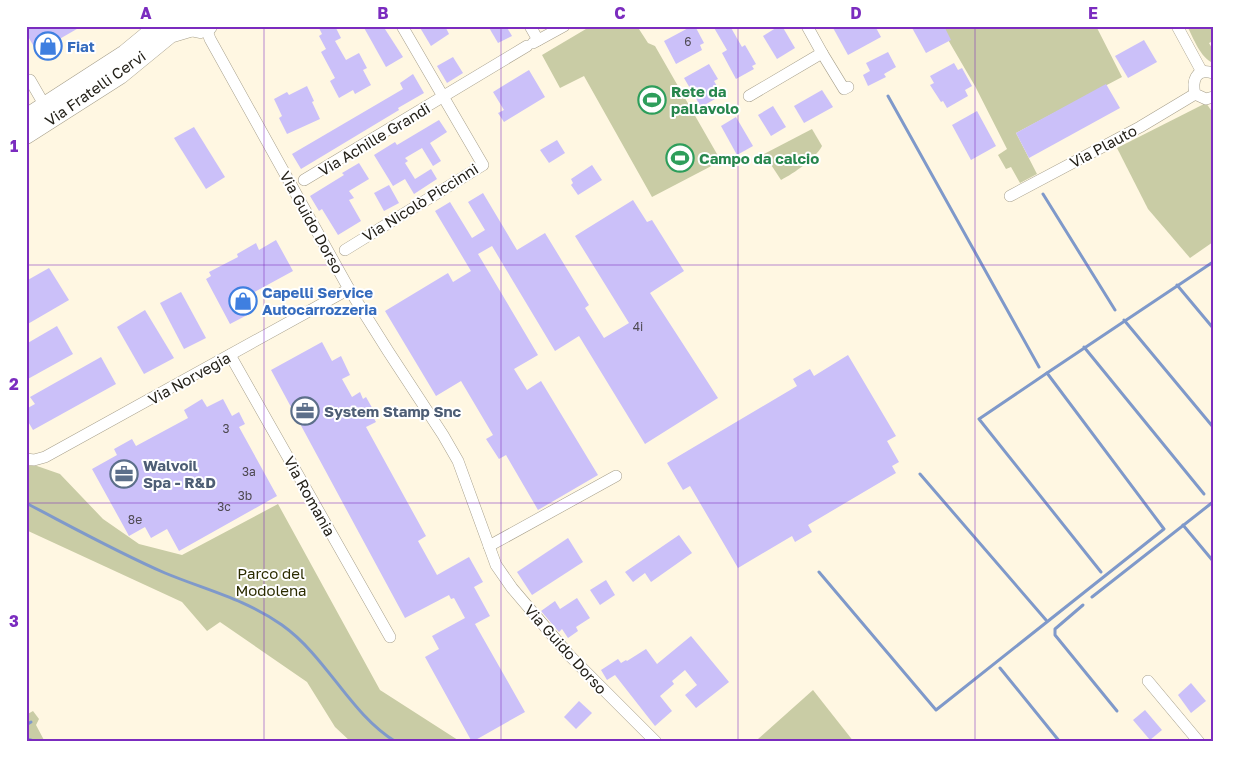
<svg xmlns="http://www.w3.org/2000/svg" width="1239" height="768" font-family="'Golos Text',sans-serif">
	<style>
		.green { fill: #c9cca5 }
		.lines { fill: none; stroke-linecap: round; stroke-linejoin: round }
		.stream { stroke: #7f99ca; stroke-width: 3 }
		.building { fill: #cbc0f9 }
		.minor-casing { stroke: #a69f8b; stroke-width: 12 }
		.primary-casing { stroke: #a69f8b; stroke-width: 19 }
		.minor { stroke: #fff; stroke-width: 11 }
		.primary { stroke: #fff; stroke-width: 18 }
		.grid { fill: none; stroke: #7b2cbf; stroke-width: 1; stroke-opacity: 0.55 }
		.labels { text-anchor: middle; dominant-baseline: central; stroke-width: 4; stroke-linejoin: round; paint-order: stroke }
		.number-label { font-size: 12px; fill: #4e4951 }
		.shop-label { font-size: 15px; font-weight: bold; fill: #366cbe; stroke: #fff; text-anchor: start }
		.street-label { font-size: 15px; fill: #242119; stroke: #fff }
		.leisure-label { font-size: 15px; font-weight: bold; fill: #27864d; stroke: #fff; text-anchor: start }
		.service-label { font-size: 15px; font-weight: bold; fill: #4e5e75; stroke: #fff; text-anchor: start }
		.park-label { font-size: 15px; fill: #2c2c00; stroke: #fff }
		.neatline { fill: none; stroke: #7b2cbf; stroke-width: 2 }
		.grid-label { font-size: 16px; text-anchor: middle; font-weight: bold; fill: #7b2cbf }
	</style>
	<rect width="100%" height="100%" fill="#fff7e2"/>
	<g class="green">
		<polygon points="591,26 637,26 648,43 655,46 721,161 652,197 584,76 560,88 542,55"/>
		<polygon points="940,26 1096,26 1122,77 1016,133 1037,174 1020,183 1011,167 1006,169 998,155 1007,149 975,86"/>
		<path d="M1187,26H1213V41L1209,43L1213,50V63C1200,57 1194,39 1187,26Z"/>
		<polygon points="1206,103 1213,113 1213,242 1190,258 1148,209 1117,148"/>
		<path d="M812,129L822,146C815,159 794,173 781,180L764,154Z"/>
		<polygon points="26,466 37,466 60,474 103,519 139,544 182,555 278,504 380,690 461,742 351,742 335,727 307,682 220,622 207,631 182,602 26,530"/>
		<polygon points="813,690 854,742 760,742 758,739"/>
		<polygon points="33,711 39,719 36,725 45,742 26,742 26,715"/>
	</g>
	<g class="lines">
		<g class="stream">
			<polyline points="888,96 1039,367"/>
			<polyline points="1043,194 1115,310"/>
			<polyline points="1177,285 1213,328"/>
			<polyline points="1124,320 1213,427"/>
			<polyline points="1084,347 1204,494"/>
			<polyline points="1047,373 979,419 1101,572"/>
			<polyline points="920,474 1046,620"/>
			<path d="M26,503C72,527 117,552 165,573C206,590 245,599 282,625C327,657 350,714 396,742"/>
			<polyline points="1183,525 1213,561"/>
			<polyline points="819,572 936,710 1164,529 1047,373 1213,262"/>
			<polyline points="1092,597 1213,502"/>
			<polyline points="1083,605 1055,629 1055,635 1117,711"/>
			<polyline points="1000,668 1060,742"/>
			<polyline points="26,725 31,722"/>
			<polyline points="26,739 31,740"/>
		</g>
	</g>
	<g class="building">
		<polygon points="26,26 82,26 37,52 26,33"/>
		<polygon points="318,26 335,26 341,38 335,41 346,60 359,53 367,68 363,70 371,85 355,94 353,90 339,98 330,81 335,78 321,52 326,49 319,36 322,34"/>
		<polygon points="363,26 383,26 403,57 386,67"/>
		<polygon points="419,26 445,26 449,34 431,46"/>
		<polygon points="488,26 506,26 512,36 498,43"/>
		<polygon points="692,26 695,26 704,43 700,45 702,50 676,64 664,41"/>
		<polygon points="713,26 730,26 742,47 745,45 756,64 752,66 754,69 736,79 722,53 727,50"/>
		<polygon points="779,26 782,26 795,48 777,59 763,36"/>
		<polygon points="832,26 875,26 881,37 848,55"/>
		<polygon points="911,26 944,26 951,40 926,53"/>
		<polygon points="1144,40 1157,62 1128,78 1115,56"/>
		<polygon points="888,52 896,67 884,74 886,77 868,86 863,75 870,71 866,63"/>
		<polygon points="453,57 463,73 447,83 437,66"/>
		<polygon points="954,63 958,70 962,68 972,86 965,90 968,96 947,108 943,101 941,102 930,85 934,83 930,76"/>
		<polygon points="709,64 718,79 714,81 722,95 701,107 684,78"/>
		<polygon points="529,70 545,97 504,122 498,113 504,110 493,92"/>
		<polygon points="413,74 424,93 398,108 399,110 301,169 292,154 403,89 400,83"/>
		<polygon points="1106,84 1120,108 1029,158 1016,133"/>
		<polygon points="307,86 314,101 312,102 320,119 287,134 279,118 282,116 274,99 287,92 289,95"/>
		<polygon points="822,90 833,107 804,123 794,106"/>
		<polygon points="773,106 786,127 771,136 758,115"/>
		<polygon points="977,111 996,146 971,160 952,125"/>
		<polygon points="736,117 753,146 737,155 721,126"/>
		<polygon points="439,120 447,132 430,143 441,161 433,166 422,148 405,158 408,161 405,163 415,179 431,169 437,179 414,194 405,179 393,186 374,155 395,142 397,145"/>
		<polygon points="194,127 225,177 206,189 174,138"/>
		<polygon points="557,140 565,153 549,163 540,150"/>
		<polygon points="359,163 369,179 349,191 354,198 349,200 361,221 338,235 322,209 319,211 310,196 344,175 342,173"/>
		<polygon points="592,165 602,180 578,195 571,185 573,183 571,179"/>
		<polygon points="389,185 399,203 384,211 374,193"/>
		<polygon points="483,193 517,250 545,233 589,305 585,308 604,338 629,323 575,236 633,200 647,222 652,220 684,271 650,293 718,398 645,444 579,336 555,351 492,246 478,254 538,355 514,369 527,390 541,381 598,475 538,510 506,455 499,459 486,439 493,435 461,381 436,396 385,311 448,273 453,282 471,271 435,211 450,202 472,238 485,230 468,202"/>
		<polygon points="276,240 293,271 245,297 253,312 230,324 206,279 211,276 209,272 238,257 237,254 256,243 259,250"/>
		<polygon points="49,268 69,300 26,325 26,281"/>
		<polygon points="181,292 206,338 184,349 160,303"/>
		<polygon points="145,310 174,358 144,374 117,327"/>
		<polygon points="57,326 73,354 26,380 26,344"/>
		<polygon points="322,342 332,361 341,356 350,375 342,379 352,397 360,392 363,399 366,397 375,413 372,415 376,422 366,427 426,536 418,541 437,575 469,557 483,582 474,587 490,616 475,624 525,712 472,742 425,657 439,649 432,636 465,618 454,598 451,599 449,595 405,618 271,370"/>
		<polygon points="848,355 896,436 887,441 899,462 892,466 896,473 808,525 812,532 795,542 792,536 738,568 690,486 683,490 667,463 797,386 793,379 810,369 814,376"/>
		<polygon points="101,357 116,384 33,430 26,418 26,409 35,404 30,397"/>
		<polygon points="202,399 207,407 223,399 232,416 239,412 245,424 239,427 277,496 179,551 167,529 151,538 145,527 129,536 92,469 117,455 114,449 132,439 136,446 188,418 184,410"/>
		<polygon points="679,535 692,553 651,582 645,573 633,582 625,572"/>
		<polygon points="568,538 583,562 532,595 517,572"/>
		<polygon points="606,580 615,595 600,605 590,590"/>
		<polygon points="577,598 590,618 576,627 578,631 568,638 562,629 559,632 541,611 555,601 560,609"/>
		<polygon points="691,636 729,682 696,708 685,695 697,685 685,670 672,681 674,684 660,696 672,711 655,726 615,675 607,680 601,670 618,659 621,663 626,660 627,661 646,649 657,664"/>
		<polygon points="1191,683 1206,701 1191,713 1178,695"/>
		<polygon points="579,701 592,713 576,729 564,717"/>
		<polygon points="1145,710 1162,730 1150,740 1133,720"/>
	</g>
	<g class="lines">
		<g class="minor-casing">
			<g id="minor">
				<polyline points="530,26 538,40"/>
				<polyline points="1177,26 1202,72"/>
				<polyline points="206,28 210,39 349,289 388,351 443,435 458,461 496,565 512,588 569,655 656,742"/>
				<polyline points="533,43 564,26"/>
				<polyline points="822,53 844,89 848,87"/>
				<path d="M1213,73C1195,67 1192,82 1195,94L1206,99L1213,97"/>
				<polyline points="30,80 45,106"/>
				<polyline points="749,96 822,53 807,26"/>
				<polyline points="304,180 527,46"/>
				<polyline points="1010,196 1140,127 1195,94"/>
				<polyline points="345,250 483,165 402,26"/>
				<polyline points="230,355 390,637"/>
				<polyline points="26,459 34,460 45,457 349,289"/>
				<polyline points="489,546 616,476"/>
				<polyline points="1148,681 1199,742"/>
			</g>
		</g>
		<g class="primary-casing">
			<g id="primary">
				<polyline points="185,26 200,29 208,26"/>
				<polyline points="26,118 125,54 148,35 156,26"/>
				<polyline points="26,135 120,75 170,34 190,28"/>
			</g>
		</g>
		<use href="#minor" class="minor"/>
		<use href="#primary" class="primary"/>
	</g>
	<path class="grid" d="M264,26V742M501,26V742M738,26V742M975,26V742M26,265H1213M26,503H1213"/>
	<defs>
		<g id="shop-ring" transform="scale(1.4375)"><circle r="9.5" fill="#fff" stroke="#3f7fe0" stroke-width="1.5"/><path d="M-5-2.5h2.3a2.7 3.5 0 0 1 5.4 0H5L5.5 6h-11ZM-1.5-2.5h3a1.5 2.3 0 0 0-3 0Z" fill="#3f7fe0"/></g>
		<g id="stadium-ring" transform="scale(1.4375)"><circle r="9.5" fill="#fff" stroke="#2e9e5b" stroke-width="1.5"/><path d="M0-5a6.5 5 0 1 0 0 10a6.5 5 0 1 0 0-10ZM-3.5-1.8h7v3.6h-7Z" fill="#2e9e5b"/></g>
		<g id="office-ring" transform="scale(1.4375)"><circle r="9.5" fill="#fff" stroke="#5c6f8a" stroke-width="1.5"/><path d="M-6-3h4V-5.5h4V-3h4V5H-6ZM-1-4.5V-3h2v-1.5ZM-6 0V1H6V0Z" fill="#5c6f8a"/></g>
	</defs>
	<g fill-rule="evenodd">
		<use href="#shop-ring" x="48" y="46"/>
		<use href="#stadium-ring" x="652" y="100"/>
		<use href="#stadium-ring" x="680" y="158"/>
		<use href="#shop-ring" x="243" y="301"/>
		<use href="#office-ring" x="305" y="411"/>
		<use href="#office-ring" x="124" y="474"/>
	</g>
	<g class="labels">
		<g class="number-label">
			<text x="688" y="41">6</text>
			<text x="638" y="326">4i</text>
			<text x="226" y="428">3</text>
			<text x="249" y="471">3a</text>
			<text x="245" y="495">3b</text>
			<text x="224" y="506">3c</text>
			<text x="135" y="519">8e</text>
		</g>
		<g class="shop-label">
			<text x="67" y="46">Fiat</text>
			<text x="262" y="292">Capelli Service<tspan x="262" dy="17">Autocarrozzeria</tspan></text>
		</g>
		<g class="street-label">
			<text transform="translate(95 88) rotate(-35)">Via Fratelli Cervi</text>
			<text transform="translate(374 139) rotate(-31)">Via Achille Grandi</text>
			<text transform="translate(1103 146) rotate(-28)">Via Plauto</text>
			<text transform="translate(420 202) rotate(-32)">Via Nicolò Piccinni</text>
			<text transform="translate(312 222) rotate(61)">Via Guido Dorso</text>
			<text transform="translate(189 378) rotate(-29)">Via Norvegia</text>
			<text transform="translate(310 496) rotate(61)">Via Romania</text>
			<text transform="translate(566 649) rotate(48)">Via Guido Dorso</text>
		</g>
		<g class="leisure-label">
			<text x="671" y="91">Rete da<tspan x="671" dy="17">pallavolo</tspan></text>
			<text x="699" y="158">Campo da calcio</text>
		</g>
		<g class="service-label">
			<text x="324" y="411">System Stamp Snc</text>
			<text x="143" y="465">Walvoil<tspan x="143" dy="17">Spa - R&amp;D</tspan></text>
		</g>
		<g class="park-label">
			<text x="271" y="573">Parco del<tspan x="271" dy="17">Modolena</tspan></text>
		</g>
	</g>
	<rect width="1239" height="768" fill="none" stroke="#ffffff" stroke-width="55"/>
	<rect x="28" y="28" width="1184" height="712" class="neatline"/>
	<g class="grid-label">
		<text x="146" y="19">A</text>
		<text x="383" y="19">B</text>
		<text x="620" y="19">C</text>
		<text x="856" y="19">D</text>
		<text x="1093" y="19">E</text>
		<text x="14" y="152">1</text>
		<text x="14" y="390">2</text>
		<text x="14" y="627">3</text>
	</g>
</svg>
